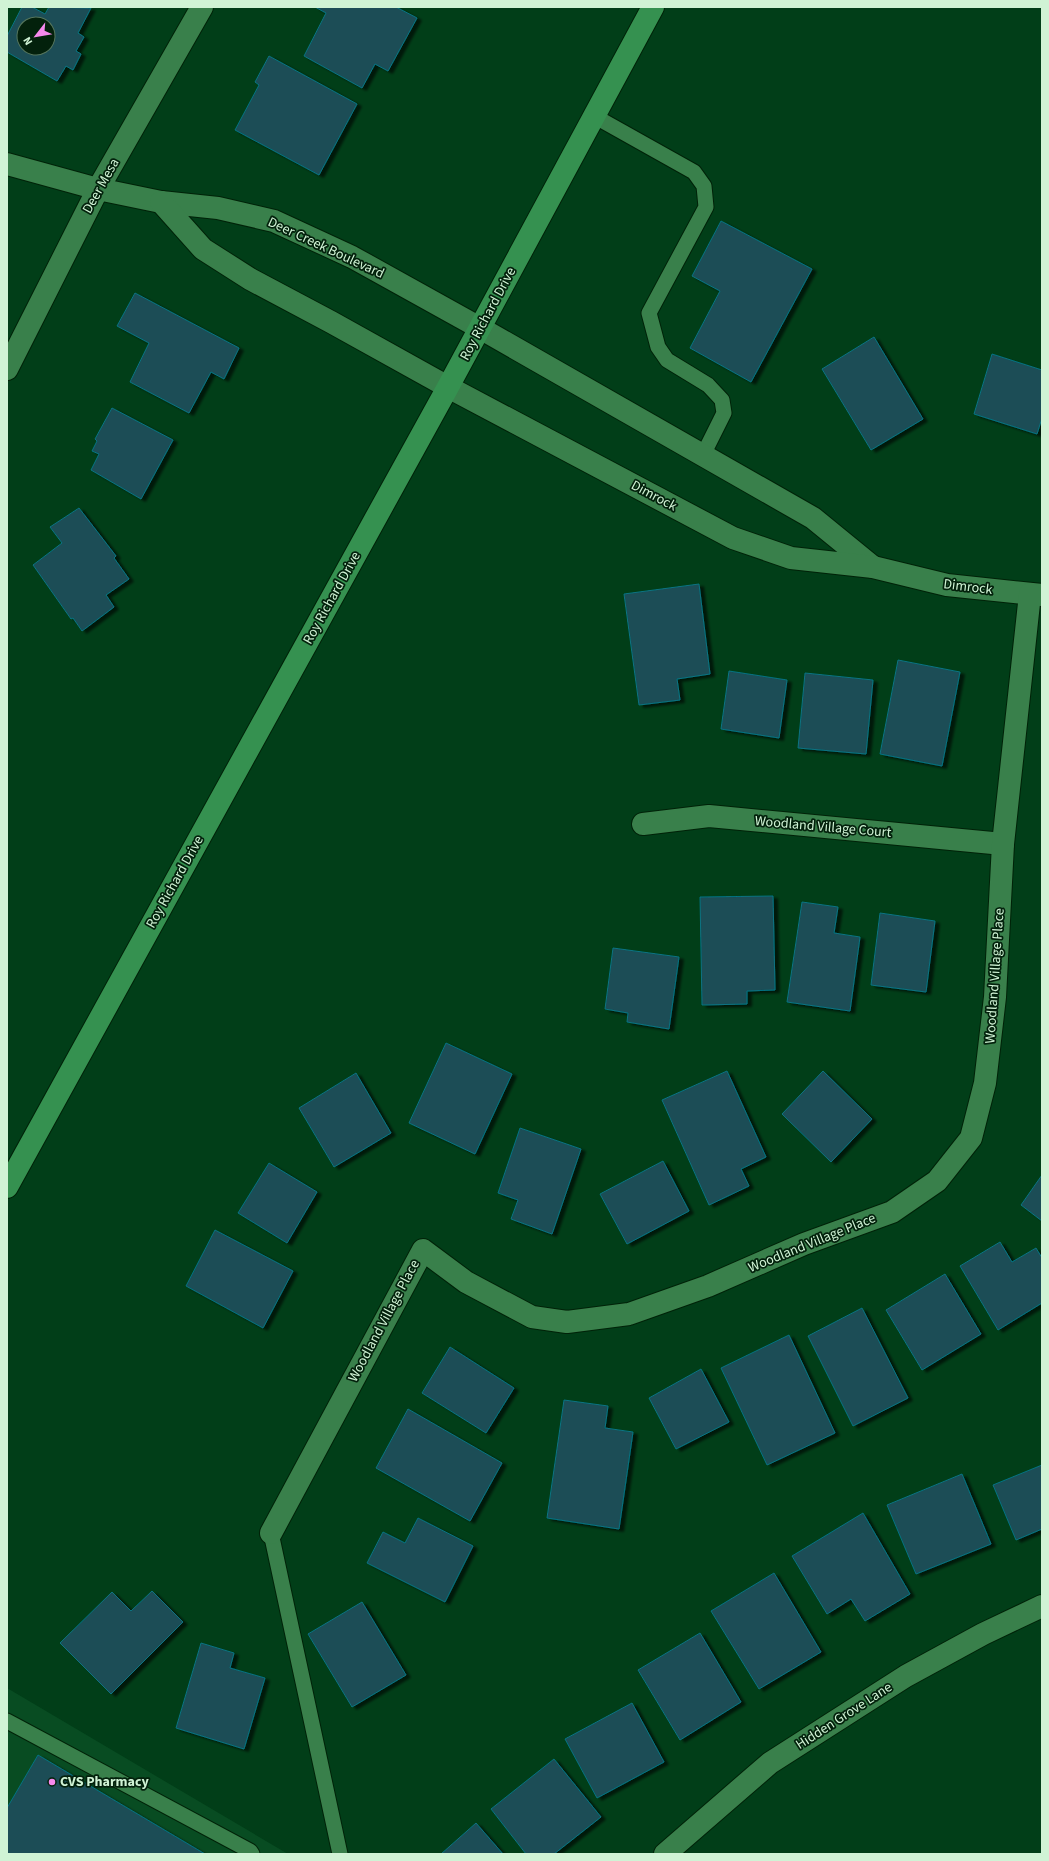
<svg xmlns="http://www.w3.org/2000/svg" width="1049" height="1861" font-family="'Source Sans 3',sans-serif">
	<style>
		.built { fill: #084c22 }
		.building { fill: #1a4e56; stroke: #077382; fill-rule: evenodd; filter: url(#shadow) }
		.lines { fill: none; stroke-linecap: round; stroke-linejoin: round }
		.lane-casing { stroke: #002208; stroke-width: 17 }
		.street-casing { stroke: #002208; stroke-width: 24 }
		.secondary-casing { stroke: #002208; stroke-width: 24 }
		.primary-casing { stroke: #002208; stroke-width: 24 }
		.lane { stroke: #39804b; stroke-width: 15 }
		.street { stroke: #39804b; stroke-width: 22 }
		.secondary { stroke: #39804b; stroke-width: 22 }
		.primary { stroke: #359150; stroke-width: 22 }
		.poi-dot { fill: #f689ed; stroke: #03210c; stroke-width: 1.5 }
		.labels { text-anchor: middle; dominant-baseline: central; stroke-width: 3.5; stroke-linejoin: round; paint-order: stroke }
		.street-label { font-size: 14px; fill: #d0f3d5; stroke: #03210c }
		.poi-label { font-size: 14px; font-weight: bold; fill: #d0f3d5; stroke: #03210c; text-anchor: start }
	</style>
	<defs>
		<filter id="shadow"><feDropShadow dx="4.5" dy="2.5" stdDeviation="1" flood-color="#0009"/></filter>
	</defs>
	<rect width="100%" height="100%" fill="#013e18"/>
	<polygon class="built" points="7,1688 288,1854 7,1854"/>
	<g class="building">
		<path d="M22,7H32L45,14L49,7L91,8L78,33L84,37L76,51L81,54L73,70L66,66L57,81L7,52V36ZM24,24H48V48H24Z"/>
		<polygon points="315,7 396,7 417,18 388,71 375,64 362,88 304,56 326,13"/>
		<polygon points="269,56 357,104 319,175 235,130 259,85 255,82"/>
		<polygon points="721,221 812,269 751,382 690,348 720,291 692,276"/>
		<polygon points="135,293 239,348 224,379 211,372 189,413 130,382 149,343 117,326"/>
		<polygon points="874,337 923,419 871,450 822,369"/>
		<polygon points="992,354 1042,370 1042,418 1037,434 974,414"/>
		<polygon points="112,408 173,440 141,499 91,470 99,454 92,451 97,441 95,439"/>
		<polygon points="79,508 116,556 114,558 129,579 106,595 114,607 82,631 73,618 71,619 33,565 62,543 50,527"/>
		<polygon points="699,584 710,674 677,679 680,700 639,705 624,594"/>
		<polygon points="898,660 960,672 942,766 880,754"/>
		<polygon points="729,671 787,680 779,738 721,729"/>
		<polygon points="805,673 873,680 866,754 798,748"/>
		<polygon points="773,896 775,990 747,991 747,1004 702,1005 700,897"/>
		<polygon points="802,902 838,907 834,933 860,937 850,1011 787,1002"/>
		<polygon points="880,913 935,921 926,992 871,985"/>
		<polygon points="613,948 679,957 669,1029 627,1022 628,1013 605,1009"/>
		<polygon points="446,1043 512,1074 475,1154 409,1123"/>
		<polygon points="727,1071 766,1157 741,1169 749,1186 709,1205 662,1100"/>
		<polygon points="823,1071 872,1119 831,1162 782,1114"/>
		<polygon points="356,1073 391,1133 334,1167 299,1108"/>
		<polygon points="520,1128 581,1149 552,1234 511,1219 518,1200 498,1193"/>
		<polygon points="663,1161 689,1211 627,1244 600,1194"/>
		<polygon points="269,1163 317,1192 287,1243 238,1213"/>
		<polygon points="1042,1175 1042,1221 1021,1205"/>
		<polygon points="215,1230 293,1271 263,1328 186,1286"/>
		<polygon points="1000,1242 1012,1262 1036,1248 1042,1258 1042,1303 998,1330 960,1266"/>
		<polygon points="945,1274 981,1334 922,1370 886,1310"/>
		<polygon points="862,1308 908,1398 853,1426 808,1336"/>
		<polygon points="789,1335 835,1433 767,1465 721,1368"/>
		<polygon points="450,1347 514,1388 486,1433 422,1393"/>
		<polygon points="701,1369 729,1422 676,1449 649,1398"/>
		<polygon points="564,1400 608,1406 605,1428 633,1432 619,1529 547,1518"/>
		<polygon points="408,1409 502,1463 470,1521 376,1468"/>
		<polygon points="1042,1465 1042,1529 1016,1540 993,1485"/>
		<polygon points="962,1474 991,1544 916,1574 887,1505"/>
		<polygon points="863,1513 910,1594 865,1621 851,1599 827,1614 792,1556"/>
		<polygon points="418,1518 473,1546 445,1602 367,1563 383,1532 405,1543"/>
		<polygon points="774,1573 821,1652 759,1689 711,1611"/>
		<polygon points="152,1591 183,1622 111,1694 60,1643 112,1592 131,1611"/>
		<polygon points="362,1602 406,1675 352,1707 308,1634"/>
		<polygon points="700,1633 741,1702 680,1740 638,1670"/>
		<polygon points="201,1643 234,1653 230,1668 265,1678 244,1749 176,1728"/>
		<polygon points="632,1703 664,1762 597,1798 565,1739"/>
		<polygon points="38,1755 205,1854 7,1854 7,1808"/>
		<polygon points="554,1759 601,1817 554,1854 526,1854 491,1809"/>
		<polygon points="476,1823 503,1854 441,1854"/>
	</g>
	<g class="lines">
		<g class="lane-casing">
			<g id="lane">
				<polyline points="594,116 694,172 704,186 706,207 649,313 658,347 667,360 708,385 722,400 724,413 703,455"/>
				<polyline points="271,1533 340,1854"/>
				<polyline points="7,1721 250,1851 252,1854"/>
			</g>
		</g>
		<g class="street-casing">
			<g id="street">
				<polyline points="480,328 813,518 873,567"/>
				<polyline points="7,369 98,189 202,7"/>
				<polyline points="448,387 733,538 791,558 873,567 947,585 1042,595"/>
				<polyline points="643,824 709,816 1003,844"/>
				<polyline points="271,1533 423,1250 466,1282 532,1317 567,1322 629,1314 708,1286 804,1244 892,1212 937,1181 971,1138 985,1083 995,997 1003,844 1030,594"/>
				<polyline points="665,1854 770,1763 906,1676 983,1634 1042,1606"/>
			</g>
		</g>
		<g class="secondary-casing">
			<g id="secondary">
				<polyline points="7,164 98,189 161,202 218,208 274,221 352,257 480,328"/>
				<polyline points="161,202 203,249 250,279 331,322 448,387"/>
			</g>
		</g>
		<g class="primary-casing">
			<polyline id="primary" points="7,1187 448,387 653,7"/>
		</g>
		<use href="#lane" class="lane"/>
		<use href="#street" class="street"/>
		<use href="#secondary" class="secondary"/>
		<use href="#primary" class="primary"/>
	</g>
	<circle class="poi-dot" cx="52" cy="1782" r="4"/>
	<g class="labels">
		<g class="street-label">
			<text transform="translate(101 186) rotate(-61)">Deer Mesa</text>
			<text transform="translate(326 248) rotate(25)">Deer Creek Boulevard</text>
			<text transform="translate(488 314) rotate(-62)">Roy Richard Drive</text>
			<text transform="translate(654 496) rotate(28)">Dimrock</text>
			<text transform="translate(968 587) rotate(7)">Dimrock</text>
			<text transform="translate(332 598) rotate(-61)">Roy Richard Drive</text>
			<text transform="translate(823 827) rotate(5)">Woodland Village Court</text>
			<text transform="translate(175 882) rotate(-61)">Roy Richard Drive</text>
			<text transform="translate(995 976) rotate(-86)">Woodland Village Place</text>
			<text transform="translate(812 1243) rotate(-22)">Woodland Village Place</text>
			<text transform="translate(384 1321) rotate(-62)">Woodland Village Place</text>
			<text transform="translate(844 1716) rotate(-33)">Hidden Grove Lane</text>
		</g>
		<g class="poi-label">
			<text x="60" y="1782">CVS Pharmacy</text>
		</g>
	</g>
	<rect width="1049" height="1861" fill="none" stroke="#d0f3d5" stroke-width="16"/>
	<g transform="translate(36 36) rotate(239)"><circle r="19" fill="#03210c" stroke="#55755c"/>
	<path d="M0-3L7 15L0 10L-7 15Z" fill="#f689ed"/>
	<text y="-6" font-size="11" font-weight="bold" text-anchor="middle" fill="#d0f3d5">N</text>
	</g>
</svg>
